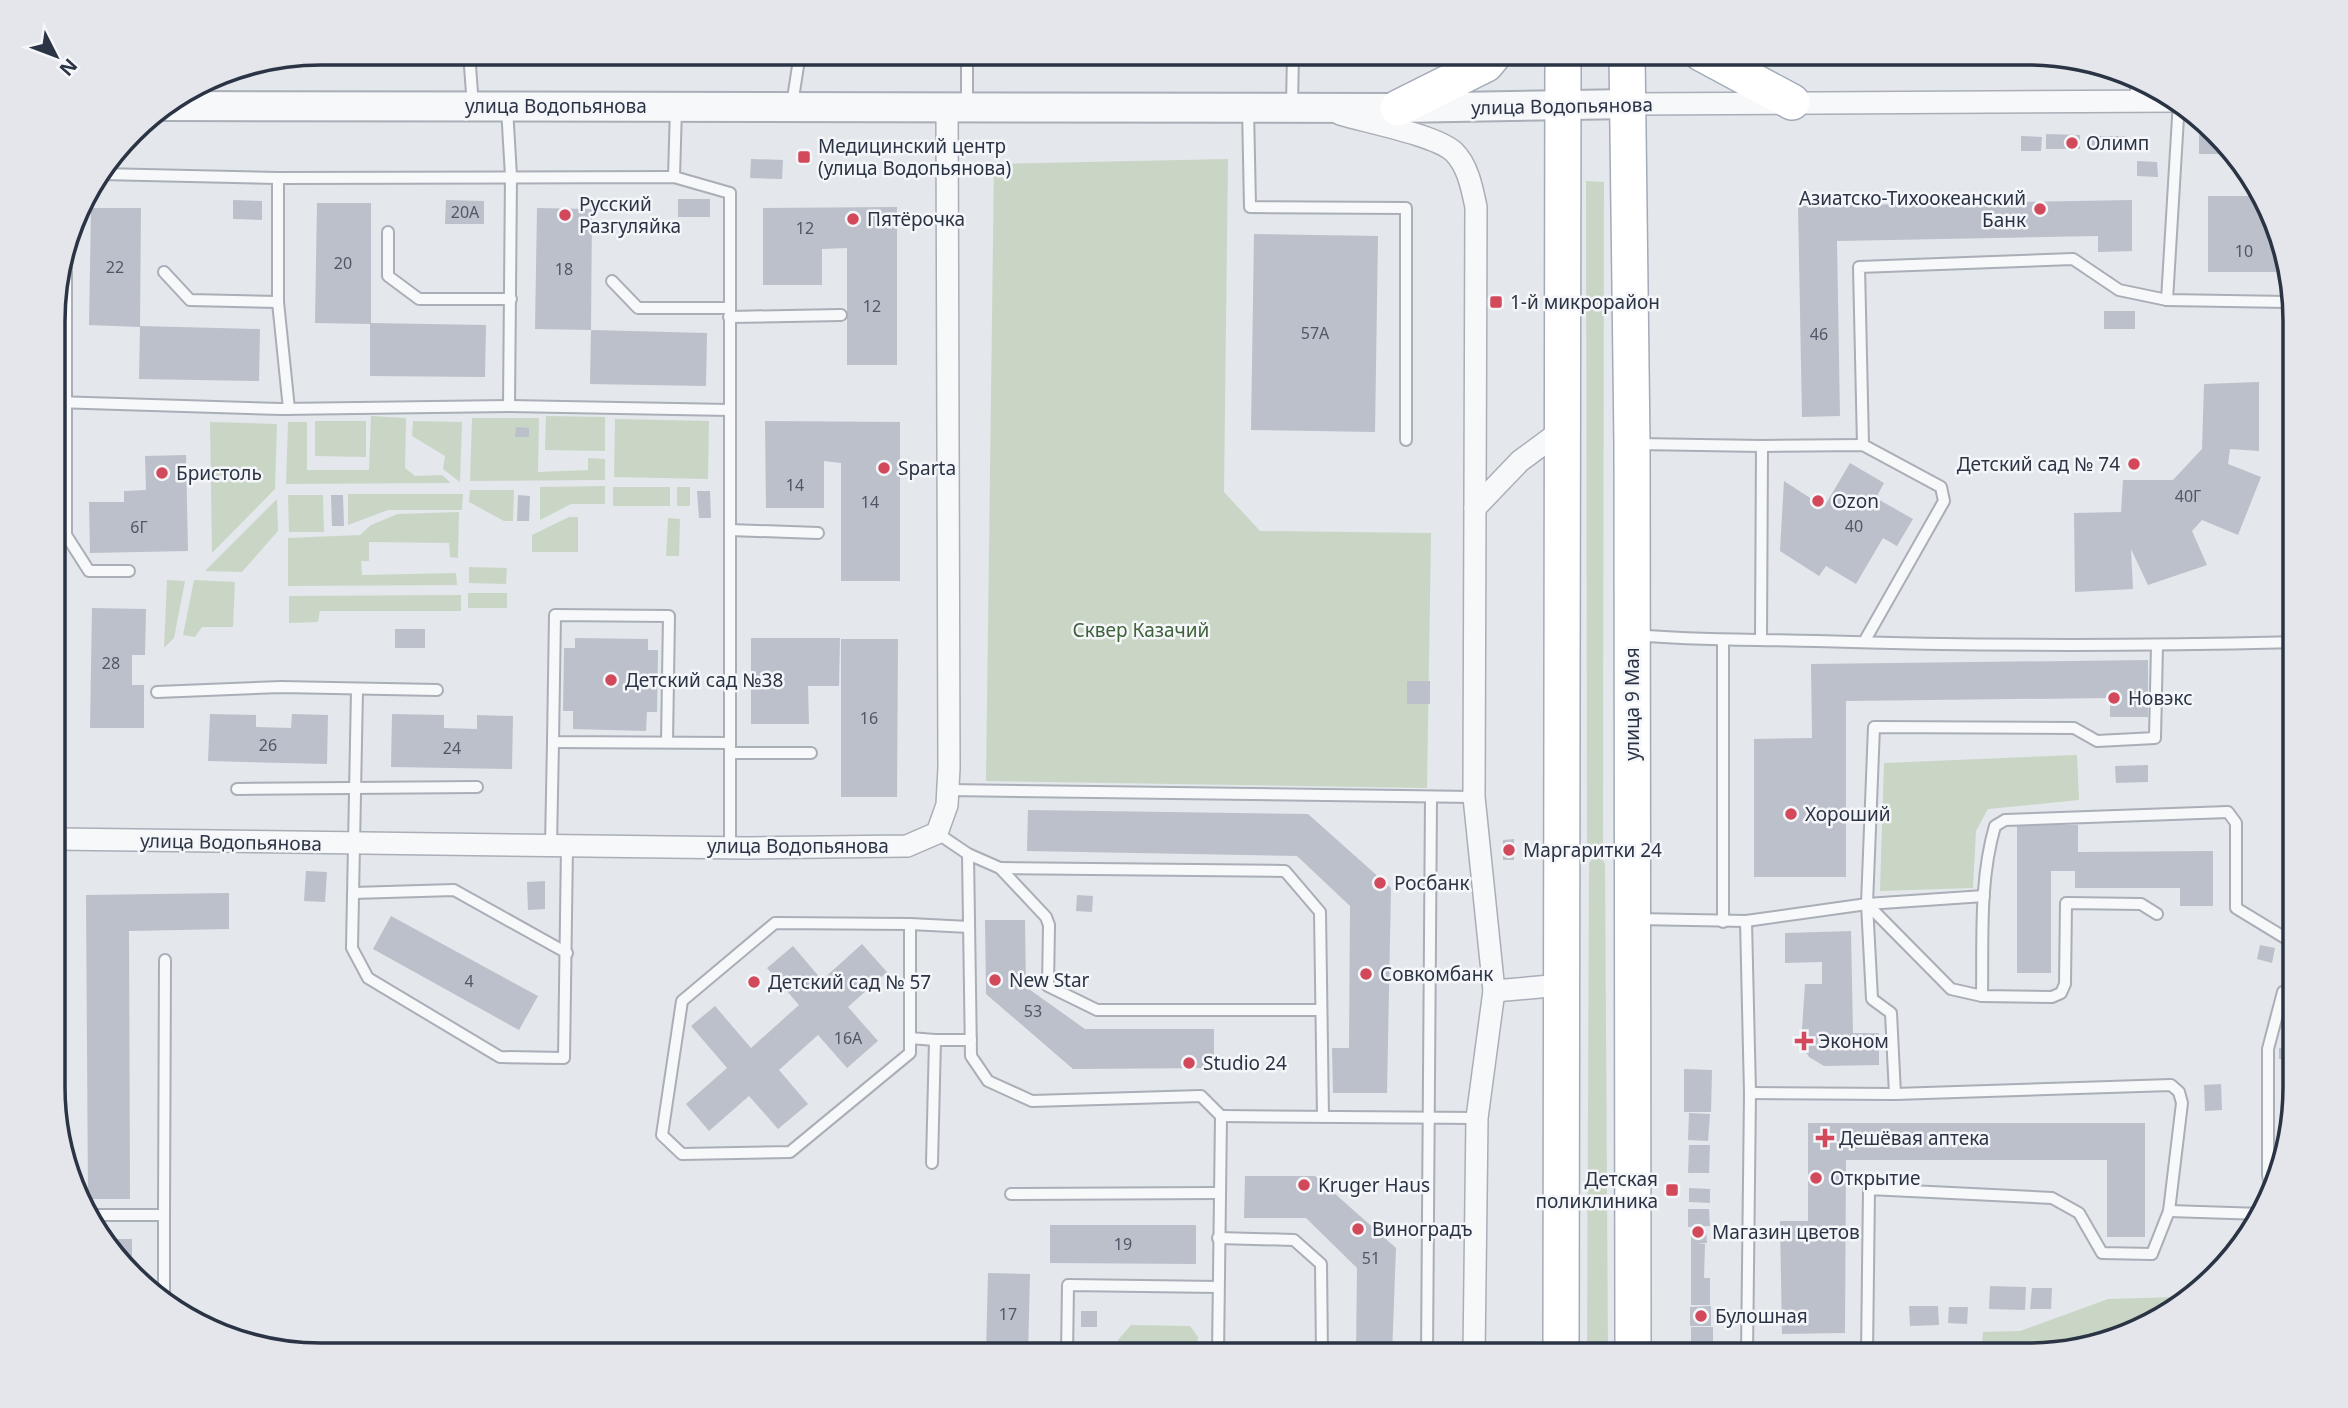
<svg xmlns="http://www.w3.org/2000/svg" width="2348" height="1408" font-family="'Noto Sans',sans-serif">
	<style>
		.green { fill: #c9d6c5 }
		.building { fill: #bbc0ca }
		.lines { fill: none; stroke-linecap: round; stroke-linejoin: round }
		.service-casing { stroke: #a9aeb7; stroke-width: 14 }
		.minor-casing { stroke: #a9aeb7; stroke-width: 24 }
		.tertiary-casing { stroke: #a9aeb7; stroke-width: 32 }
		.primary-casing { stroke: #a3abb8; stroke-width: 38 }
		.service { stroke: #f7f8fa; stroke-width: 10 }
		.minor { stroke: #f7f8fa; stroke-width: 21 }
		.tertiary { stroke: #f7f8fa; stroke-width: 28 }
		.primary { stroke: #fff; stroke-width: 35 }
		.poi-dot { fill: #d1495b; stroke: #f4f6f9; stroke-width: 2.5 }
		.labels { text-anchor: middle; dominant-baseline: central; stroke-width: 5; stroke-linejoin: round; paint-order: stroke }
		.number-label { font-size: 16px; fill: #4f5766 }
		.street-label { font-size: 19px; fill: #2b3445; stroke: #f4f6f9 }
		.poi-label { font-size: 19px; fill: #2b3445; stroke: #f4f6f9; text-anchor: start }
		.park-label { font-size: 19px; fill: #3f6138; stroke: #f4f6f9 }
		.rim { fill: none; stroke: #2b3445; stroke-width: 3.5 }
	</style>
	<rect width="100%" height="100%" fill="#e4e7ec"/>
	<g class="green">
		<polygon points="1228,159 1224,492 1260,531 1431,533 1427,788 986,781 994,164"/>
		<polygon points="1586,181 1604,182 1603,848 1599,853 1591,853 1587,847"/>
		<polygon points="371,416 406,418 405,468 415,476 442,475 451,483 286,484 288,422 307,422 307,470 369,470"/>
		<polygon points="546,416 605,417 605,451 545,450"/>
		<polygon points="472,418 539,418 538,472 588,470 588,458 605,459 605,480 470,481"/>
		<polygon points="615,419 709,421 708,479 614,477"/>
		<polygon points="315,421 366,421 366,457 315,456"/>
		<polygon points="413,421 462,422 460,482 443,469 445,456 412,436"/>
		<polygon points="210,422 277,424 275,489 212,553"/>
		<polygon points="605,486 605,504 571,504 540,520 540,487"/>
		<rect x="613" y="487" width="57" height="19"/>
		<rect x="677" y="487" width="13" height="19"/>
		<polygon points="470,490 514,490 513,521 504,521 469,502"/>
		<polygon points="348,494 463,494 462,510 388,510 348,525"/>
		<polygon points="288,495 323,495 324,532 289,532"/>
		<polygon points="277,499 278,531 242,572 205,571"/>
		<polygon points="459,512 458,558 450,557 449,543 369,542 369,561 361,561 362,575 456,573 457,585 288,586 288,538 360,535 371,525 398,514"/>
		<polygon points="569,517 578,517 578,552 532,552 532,535"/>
		<polygon points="668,518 680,519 679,556 666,556"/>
		<polygon points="469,567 507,568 506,584 469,583"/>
		<polygon points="167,580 185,581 174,638 164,648"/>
		<polygon points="194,580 235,582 233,627 202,627 195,637 183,635"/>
		<rect x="468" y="593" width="39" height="15"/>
		<polygon points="461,595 461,611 320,611 318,622 289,623 289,596"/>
		<polygon points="2077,755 2079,800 1988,809 1976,831 1973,888 1880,891 1884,763"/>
		<polygon points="1594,857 1601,857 1605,864 1608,1355 1587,1355 1589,863"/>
		<polygon points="2178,1297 2178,1307 2162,1319 2045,1355 1981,1355 1983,1332 2020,1331 2108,1299"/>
		<polygon points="1131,1325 1190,1326 1198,1337 1197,1355 1119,1355 1118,1340"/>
	</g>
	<g class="building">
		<polygon points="2046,134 2080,135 2080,149 2046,149"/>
		<polygon points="2199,135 2220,135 2231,149 2231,154 2199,154"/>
		<polygon points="2021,136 2042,137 2041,151 2021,151"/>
		<polygon points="2089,136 2127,136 2127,151 2088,150"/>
		<polygon points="751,159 783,160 782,179 750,178"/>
		<polygon points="2137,161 2157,162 2158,177 2137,176"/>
		<polygon points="2208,196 2262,196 2286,272 2208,272"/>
		<rect x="678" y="199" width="32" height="18"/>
		<polygon points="233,200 262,201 262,220 233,219"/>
		<polygon points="446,200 484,201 484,224 445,224"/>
		<polygon points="2132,200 2132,251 2098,252 2098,236 1837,241 1840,416 1802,417 1798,206"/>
		<polygon points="317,203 371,203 371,323 486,325 485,377 370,376 370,324 315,323"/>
		<polygon points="897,207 897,365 847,365 847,248 822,249 822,285 763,285 763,208"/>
		<polygon points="91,208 141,208 140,326 260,329 259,381 139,379 140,327 89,325"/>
		<polygon points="537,208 592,209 591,330 707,333 706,386 590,384 591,330 535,329"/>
		<polygon points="1254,234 1378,236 1375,432 1251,430"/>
		<rect x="2104" y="311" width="31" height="18"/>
		<polygon points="2259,382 2259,451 2230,449 2228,464 2261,477 2238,535 2202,520 2192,531 2207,565 2148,585 2131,549 2133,589 2075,592 2074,513 2121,512 2123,480 2173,480 2202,449 2204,384"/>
		<polygon points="765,421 900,422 900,581 841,581 841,463 824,461 824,508 766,508"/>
		<polygon points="516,427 529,428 529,437 515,437"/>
		<polygon points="186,455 188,551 90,553 89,502 124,502 124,491 146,490 145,456"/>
		<polygon points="1850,463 1884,483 1876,498 1913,519 1897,546 1883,538 1856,584 1826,566 1819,576 1780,551 1784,481 1824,507"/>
		<polygon points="697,491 710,491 711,518 699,518"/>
		<polygon points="331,495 343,495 344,526 332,526"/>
		<polygon points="518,495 530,496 529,521 517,521"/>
		<polygon points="92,608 146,609 145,655 132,655 132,685 144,685 144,728 90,728"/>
		<rect x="395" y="629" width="30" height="19"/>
		<polygon points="575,638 648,639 648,650 658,650 657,712 647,712 646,731 573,729 573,711 563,711 564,648 575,648"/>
		<polygon points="751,638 840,638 839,686 808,686 809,724 751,724"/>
		<polygon points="841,639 898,639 897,797 841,797"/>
		<polygon points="2148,660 2148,717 2110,717 2110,698 1846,701 1846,877 1754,877 1754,739 1812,738 1811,664"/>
		<rect x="1407" y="681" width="23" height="23"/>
		<polygon points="210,714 256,715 256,727 291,728 292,714 328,715 327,764 208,761"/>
		<polygon points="392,714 444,715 444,728 477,729 477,715 513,716 512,769 391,767"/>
		<polygon points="2148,765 2148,782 2116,783 2115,766"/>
		<polygon points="1028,810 1308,814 1391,888 1387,1093 1333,1093 1332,1048 1349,1048 1350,906 1297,856 1027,851"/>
		<polygon points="2017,825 2078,825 2078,852 2213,851 2213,906 2180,906 2180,888 2075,888 2075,871 2051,871 2051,973 2017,973"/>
		<polygon points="1514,839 1514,860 1503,860 1503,840"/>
		<polygon points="306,871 327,872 325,902 304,901"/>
		<polygon points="545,881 545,909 528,910 527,882"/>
		<polygon points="229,893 229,929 129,931 130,1199 88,1199 86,895"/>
		<polygon points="1077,895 1093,896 1092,912 1076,911"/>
		<polygon points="391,916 538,996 519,1030 373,949"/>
		<polygon points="985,920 1025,920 1026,987 1085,1029 1214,1029 1214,1068 1073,1069 986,994"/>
		<polygon points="1851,931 1853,1033 1879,1033 1879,1065 1824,1066 1809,1057 1801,1044 1805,984 1822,984 1822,962 1785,963 1785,933"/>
		<polygon points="862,944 887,972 848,1007 878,1041 847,1068 818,1035 779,1070 808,1104 778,1129 749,1096 709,1131 686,1104 727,1068 691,1026 715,1006 751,1048 799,1005 767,968 793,946 822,980"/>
		<polygon points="2260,945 2275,948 2272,963 2257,959"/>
		<polygon points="2279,1048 2295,1049 2295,1060 2279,1059"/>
		<polygon points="1684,1069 1712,1070 1711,1112 1684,1112"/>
		<polygon points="2221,1084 2222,1110 2205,1111 2204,1085"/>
		<polygon points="1689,1113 1710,1114 1708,1141 1688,1140"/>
		<polygon points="1808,1123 2145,1123 2145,1237 2107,1237 2107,1160 1846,1160 1845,1333 1782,1334 1780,1221 1808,1221"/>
		<polygon points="1689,1145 1710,1145 1709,1173 1688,1173"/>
		<polygon points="1245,1176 1315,1176 1396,1248 1392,1355 1356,1355 1357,1268 1306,1218 1244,1218"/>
		<polygon points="1689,1188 1710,1189 1710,1203 1689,1202"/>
		<polygon points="1688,1209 1709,1209 1710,1226 1688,1227"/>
		<polygon points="1050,1225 1196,1225 1196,1264 1050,1263"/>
		<polygon points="1706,1229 1707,1243 1697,1243 1705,1244 1704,1278 1710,1278 1710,1305 1691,1305 1691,1230"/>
		<polygon points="101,1239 132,1239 132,1268"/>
		<polygon points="988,1273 1030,1274 1028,1355 986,1355"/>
		<polygon points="1990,1286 2026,1287 2025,1310 1989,1309"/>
		<polygon points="2032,1288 2052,1288 2051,1309 2030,1309"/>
		<polygon points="1711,1306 1711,1326 1690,1326 1690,1307"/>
		<polygon points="1909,1306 1938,1306 1939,1325 1910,1326"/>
		<polygon points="1949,1307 1968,1307 1967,1324 1948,1323"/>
		<rect x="1081" y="1311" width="16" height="16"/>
		<polygon points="1691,1327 1713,1327 1713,1344 1691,1345"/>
		<polygon points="1928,1342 1946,1342 1946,1355 1927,1355"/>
	</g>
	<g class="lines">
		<g class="service-casing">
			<g id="service">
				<polyline points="428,53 470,55"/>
				<polyline points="469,53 473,106"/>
				<polyline points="950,53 967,57 1272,55 1276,53"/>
				<polyline points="2136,78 2136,100"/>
				<polyline points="193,88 193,106"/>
				<polyline points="792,105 800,53"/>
				<polyline points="967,106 967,53"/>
				<polyline points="1292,106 1293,53"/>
				<polyline points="507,108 511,176 509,406"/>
				<polyline points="1248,108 1250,207 1406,208 1406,440"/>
				<polyline points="101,174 278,178 674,177 730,193 730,848"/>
				<polyline points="674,177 676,108"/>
				<polyline points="278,178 278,302 289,409"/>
				<polyline points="388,232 388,276 419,299 511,299"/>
				<polyline points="164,272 190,300 278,302"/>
				<polyline points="612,281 638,308 729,308"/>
				<polyline points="2167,300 2179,101"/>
				<polyline points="729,317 841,315"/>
				<polyline points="55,402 281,409 509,406 730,410"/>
				<polyline points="1638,444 1762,446 1761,639"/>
				<polyline points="1863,445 1859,267 2073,259 2119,290 2167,300 2295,302"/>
				<polyline points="1762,446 1863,445 1941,487 1944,501 1864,642"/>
				<polyline points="730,530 818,533"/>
				<polyline points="55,534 66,535 66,248"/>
				<polyline points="61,534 66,535 89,571 129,571"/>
				<path d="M1637,635C1697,641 1757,639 1817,641C1976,646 2136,646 2295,642"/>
				<polyline points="357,690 352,948 368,978 500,1057 564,1058 567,846"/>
				<polyline points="157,692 281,687 437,690"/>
				<polyline points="667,742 669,616 555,615 553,742 730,743"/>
				<polyline points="730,753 811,753"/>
				<polyline points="237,789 477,787"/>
				<polyline points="948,790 1474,797"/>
				<polyline points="937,833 968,854 1000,868 1046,917 1049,925 1048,986 1097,1010 1321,1010"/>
				<polyline points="551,846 553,742"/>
				<polyline points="968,854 971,1056 988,1081 1032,1101 1201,1096 1221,1116 1218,1355"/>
				<polyline points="1000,868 1285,871 1320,912 1323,1117"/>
				<polyline points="353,893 454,890 567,953"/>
				<polyline points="1867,904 1984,896"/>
				<polyline points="1636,919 1746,921 1867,904 1951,989 1982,996 2052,997 2061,993 2065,984 2066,903 2141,904 2157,914"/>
				<polyline points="1746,921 1750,1093 1747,1355"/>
				<polyline points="1723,922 1723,640"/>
				<polyline points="910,924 969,927"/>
				<path d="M1982,996C1983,940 1979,881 1995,826L2005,820L2228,812L2236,823V908L2295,944"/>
				<polyline points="910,1038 910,924 775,923 682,1001 662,1135 682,1154 790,1152 910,1053 910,1038 935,1040"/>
				<polyline points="1750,1093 1895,1094 2171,1085 2179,1092 2182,1103 2169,1211 2152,1254 2102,1253 2079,1213 2052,1198 1869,1189 1867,1355"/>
				<polyline points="1895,1094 1891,1013 1872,999 1867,904 1874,727 2074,728 2097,741 2155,738 2157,645"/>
				<polyline points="1221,1116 1477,1118"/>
				<polyline points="932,1163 935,1040 971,1040"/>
				<polyline points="2270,1185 2268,1175 2268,1049 2283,992 2295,990"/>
				<polyline points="1011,1194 1219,1193"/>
				<polyline points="2169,1211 2262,1214"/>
				<polyline points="90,1215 164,1215 164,1298"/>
				<polyline points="164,1215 165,960"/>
				<polyline points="1218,1238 1294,1240 1321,1264 1322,1355"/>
				<polyline points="1067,1355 1068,1285 1218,1287"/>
				<polyline points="1427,1355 1431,798"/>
			</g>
		</g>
		<g class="minor-casing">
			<g id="minor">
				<polyline points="1630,104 2177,101"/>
				<path d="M1340,114C1366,122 1436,135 1454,152C1468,166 1472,188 1476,207L1474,797L1494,991L1477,1118L1474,1355"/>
				<polyline points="1475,508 1520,461 1562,430"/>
				<polyline points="55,839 747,848 907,846 937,833 947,805 949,768 947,107"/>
				<polyline points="1494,991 1562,985"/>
			</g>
		</g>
		<g class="tertiary-casing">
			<polyline id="tertiary" points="166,106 1398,108 1630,104"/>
		</g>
		<g class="primary-casing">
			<g id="primary">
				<polyline points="1627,53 1632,443 1633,1355"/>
				<polyline points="1701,53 1792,102"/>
				<polyline points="1398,108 1486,64 1495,53"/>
				<polyline points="1561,1355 1563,53"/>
			</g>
		</g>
		<use href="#service" class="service"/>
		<use href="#minor" class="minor"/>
		<use href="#tertiary" class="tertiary"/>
		<use href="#primary" class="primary"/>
	</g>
	<g class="poi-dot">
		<circle cx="2072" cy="143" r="7"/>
		<rect x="797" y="150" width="14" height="14" rx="3.5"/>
		<circle cx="2040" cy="209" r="7"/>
		<circle cx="565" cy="215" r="7"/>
		<circle cx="853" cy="219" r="7"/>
		<rect x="1489" y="295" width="14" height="14" rx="3.5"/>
		<circle cx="2134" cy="464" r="7"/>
		<circle cx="884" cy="468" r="7"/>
		<circle cx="162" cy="473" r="7"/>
		<circle cx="1818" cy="501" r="7"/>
		<circle cx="611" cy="680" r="7"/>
		<circle cx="2114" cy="698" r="7"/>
		<circle cx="1791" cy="814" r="7"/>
		<circle cx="1509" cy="850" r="7"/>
		<circle cx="1380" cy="883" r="7"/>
		<circle cx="1366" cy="974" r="7"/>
		<circle cx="995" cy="980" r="7"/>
		<circle cx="754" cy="982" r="7"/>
		<path d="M1800.5 1030.5h7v7h7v7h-7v7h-7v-7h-7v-7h7z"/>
		<circle cx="1189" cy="1063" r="7"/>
		<path d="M1821.5 1127.5h7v7h7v7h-7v7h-7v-7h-7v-7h7z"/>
		<circle cx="1816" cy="1178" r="7"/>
		<circle cx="1304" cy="1185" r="7"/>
		<rect x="1665" y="1183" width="14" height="14" rx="3.5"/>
		<circle cx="1358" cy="1229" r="7"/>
		<circle cx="1698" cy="1232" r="7"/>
		<circle cx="1701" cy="1316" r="7"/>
	</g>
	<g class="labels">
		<g class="number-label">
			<text x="465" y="212">20А</text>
			<text x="805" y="228">12</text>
			<text x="2244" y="251">10</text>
			<text x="343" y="263">20</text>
			<text x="115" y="267">22</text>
			<text x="564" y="269">18</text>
			<text x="872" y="306">12</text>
			<text x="1315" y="333">57А</text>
			<text x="1819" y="334">46</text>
			<text x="795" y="485">14</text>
			<text x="2188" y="496">40Г</text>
			<text x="870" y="502">14</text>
			<text x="1854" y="526">40</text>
			<text x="139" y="527">6Г</text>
			<text x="111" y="663">28</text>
			<text x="869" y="718">16</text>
			<text x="268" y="745">26</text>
			<text x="452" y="748">24</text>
			<text x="469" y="981">4</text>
			<text x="1033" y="1011">53</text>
			<text x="848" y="1038">16А</text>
			<text x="1123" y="1244">19</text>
			<text x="1371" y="1258">51</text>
			<text x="1008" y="1314">17</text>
		</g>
		<g class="street-label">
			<text x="556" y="106">улица Водопьянова</text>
			<text transform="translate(1562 106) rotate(-1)">улица Водопьянова</text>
			<text transform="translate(1632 704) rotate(-90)">улица 9 Мая</text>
			<text transform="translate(231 842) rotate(1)">улица Водопьянова</text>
			<text x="798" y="846">улица Водопьянова</text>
		</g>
		<g class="poi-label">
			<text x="2086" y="143">Олимп</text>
			<text x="818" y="146">Медицинский центр<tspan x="818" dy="22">(улица Водопьянова)</tspan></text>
			<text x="2026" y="198" text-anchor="end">Азиатско-Тихоокеанский<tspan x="2026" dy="22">Банк</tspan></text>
			<text x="579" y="204">Русский<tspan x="579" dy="22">Разгуляйка</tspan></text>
			<text x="867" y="219">Пятёрочка</text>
			<text x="1510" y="302">1-й микрорайон</text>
			<text x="2120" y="464" text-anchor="end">Детский сад № 74</text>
			<text x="898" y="468">Sparta</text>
			<text x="176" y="473">Бристоль</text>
			<text x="1832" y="501">Ozon</text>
			<text x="625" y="680">Детский сад №38</text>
			<text x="2128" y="698">Новэкс</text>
			<text x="1805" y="814">Хороший</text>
			<text x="1523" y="850">Маргаритки 24</text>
			<text x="1394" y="883">Росбанк</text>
			<text x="1380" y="974">Совкомбанк</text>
			<text x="1009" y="980">New Star</text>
			<text x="768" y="982">Детский сад № 57</text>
			<text x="1818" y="1041">Эконом</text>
			<text x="1203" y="1063">Studio 24</text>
			<text x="1839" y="1138">Дешёвая аптека</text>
			<text x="1830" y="1178">Открытие</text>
			<text x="1658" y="1179" text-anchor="end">Детская<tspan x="1658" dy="22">поликлиника</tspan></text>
			<text x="1318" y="1185">Kruger Haus</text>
			<text x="1372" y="1229">Виноградъ</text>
			<text x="1712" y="1232">Магазин цветов</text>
			<text x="1715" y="1316">Булошная</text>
		</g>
		<g class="park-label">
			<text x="1141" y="630">Сквер Казачий</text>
		</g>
	</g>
	<path d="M0 0H2348V1408H0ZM321 65H2027A256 256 0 0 1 2283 321V1087A256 256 0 0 1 2027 1343H321A256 256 0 0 1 65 1087V321A256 256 0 0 1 321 65Z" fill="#e4e6eb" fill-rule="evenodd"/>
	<path class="rim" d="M321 65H2027A256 256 0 0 1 2283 321V1087A256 256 0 0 1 2027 1343H321A256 256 0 0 1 65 1087V321A256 256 0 0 1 321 65Z"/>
	<g transform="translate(56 56) rotate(132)" stroke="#f4f6f9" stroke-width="5" paint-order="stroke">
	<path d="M0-5L12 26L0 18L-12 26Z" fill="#2b3445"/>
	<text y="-10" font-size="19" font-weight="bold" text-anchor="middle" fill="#2b3445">N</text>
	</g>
</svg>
